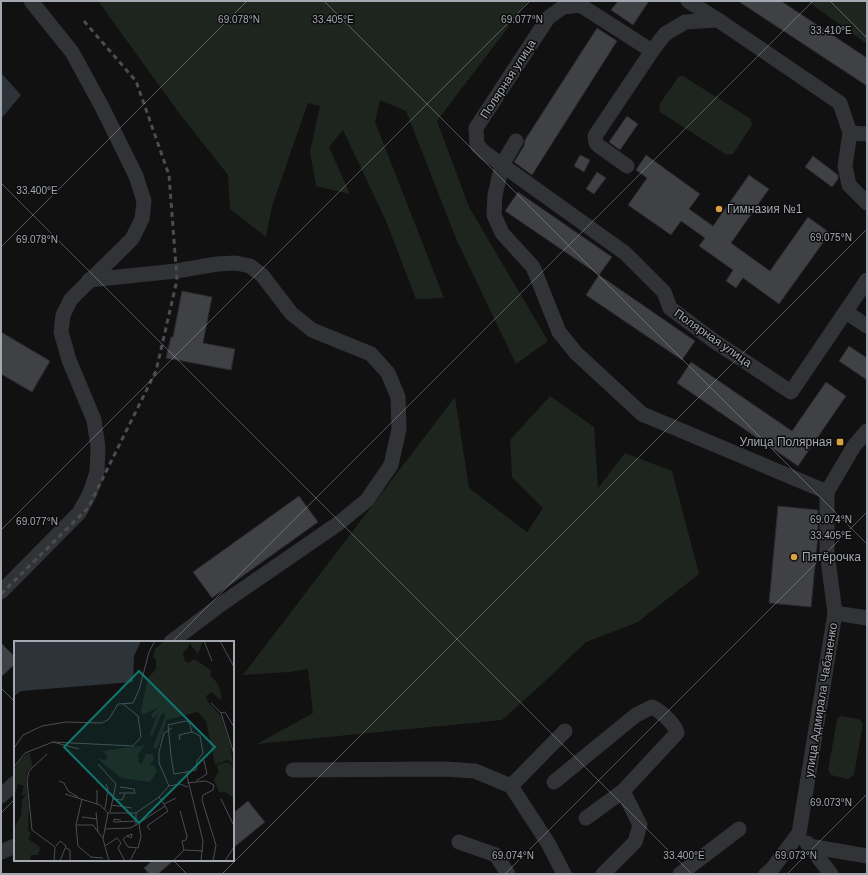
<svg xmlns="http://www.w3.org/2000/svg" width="868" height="875" font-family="Arial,sans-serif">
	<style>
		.green { fill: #1e241e }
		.water { fill: #2c3339 }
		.building { fill: #404145; stroke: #2b2b2e }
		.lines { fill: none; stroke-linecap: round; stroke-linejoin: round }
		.minor { stroke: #323336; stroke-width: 15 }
		.rail { stroke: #4c4d51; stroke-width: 3; stroke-dasharray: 5 4; stroke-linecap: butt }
		.ticks { fill: none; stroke: #a4a8b1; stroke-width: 1; stroke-opacity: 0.45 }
		.poi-dot { fill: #d9a142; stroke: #0c0c0d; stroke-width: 1.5 }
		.labels { text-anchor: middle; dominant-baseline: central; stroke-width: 3; stroke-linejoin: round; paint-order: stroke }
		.street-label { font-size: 12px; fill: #a4a8b1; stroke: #0c0c0d }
		.poi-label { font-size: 12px; fill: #a4a8b1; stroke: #0c0c0d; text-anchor: start }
		.inset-road { fill: none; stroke: #4c4d52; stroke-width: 1 }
		.view { fill: #0f766e; fill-opacity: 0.15; stroke: #0f766e; stroke-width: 2 }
		.inset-edge { fill: none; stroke: #a4a8b1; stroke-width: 2 }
		.ticks-label { font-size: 10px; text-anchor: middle; fill: #a4a8b1; stroke: #0c0c0d; stroke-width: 3; stroke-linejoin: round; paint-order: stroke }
	</style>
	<rect width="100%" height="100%" fill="#111112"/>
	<g class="green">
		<polygon points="98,1 528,1 437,121 469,207 548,341 516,364 457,241 406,111 380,100 375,122 444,298 416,299 386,221 343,130 329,147 350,194 316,186 310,152 320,106 308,103 272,206 266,237 230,209 228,175 179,113"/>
		<polygon points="807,1 867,1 867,44"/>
		<polygon points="679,76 683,76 751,119 752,125 733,154 727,155 660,112 659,105"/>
		<polygon points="550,396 594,427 598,488 625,453 672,471 699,574 638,622 586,642 541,685 502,720 257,744 313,713 308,669 289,672 243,675 455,397 469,488 527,532 543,508 512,477 510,440"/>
		<polygon points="840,716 859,719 863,724 854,775 848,779 831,775 828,770 837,720"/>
	</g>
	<polygon class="water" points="1,73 21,95 1,119"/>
	<g class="building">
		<polygon points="618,1 649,1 633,25 611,10"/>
		<polygon points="738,1 781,1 867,58 867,86"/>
		<polygon points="597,28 617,41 532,175 514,162 524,146 525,140"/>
		<polygon points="627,116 638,124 620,150 609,142"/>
		<polygon points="580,155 590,160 584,172 574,166"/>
		<polygon points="646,155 700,194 689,209 713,226 749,175 769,189 731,243 770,271 808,217 830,233 779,304 743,278 736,288 726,281 733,270 699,246 705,238 681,221 671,235 628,205 647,178 636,170"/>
		<polygon points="813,156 838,175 838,179 832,187 805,167"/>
		<polygon points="597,172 606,178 594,194 586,189"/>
		<polygon points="518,192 612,257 599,275 505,211"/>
		<polygon points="599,275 695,341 682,360 586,295"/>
		<polygon points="182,291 212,297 203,343 235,349 231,370 166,358 171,337 173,337"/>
		<polygon points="1,332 50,361 32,392 1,374"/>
		<polygon points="849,346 867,358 867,380 839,361"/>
		<polygon points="691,362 792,431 826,382 846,396 798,466 677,383"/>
		<polygon points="299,496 318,522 212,598 193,572"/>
		<polygon points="778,506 818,510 818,536 811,607 769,603"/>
		<polygon points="1,643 15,657 15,664 1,677"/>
		<polygon points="248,801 265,822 233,848 233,813"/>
		<polygon points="153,860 174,860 158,874 149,874 144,868"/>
	</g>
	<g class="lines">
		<g class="minor">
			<polyline points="688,1 718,20"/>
			<polyline points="850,133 867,134"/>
			<polyline points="516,141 502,165 495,195 494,215 502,233 533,267 559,332 576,353 642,414 827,492"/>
			<polyline points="627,166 599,146 596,143 595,136 652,51"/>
			<polyline points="867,203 849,185 845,166 850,133 840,103 718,20 685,22 665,34 652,51 580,5 563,7 548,18 476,128 477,145 484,152 625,253 664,292 670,308 714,341 791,392 867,280"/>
			<polyline points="89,280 176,271 217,264 236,263 250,266 262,275 291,313 312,330 371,354 388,373 398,397 399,429 391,465 367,500 339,523 220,605 171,642"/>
			<polyline points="846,312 867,326"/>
			<polyline points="1,592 79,513 90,493 97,472 98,447 94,420 69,360 61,332 63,315 71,299 132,239 142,219 144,201 136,176 102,107 72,52 31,1"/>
			<polyline points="835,613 867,618"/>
			<polyline points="293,770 444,769 475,771 511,786 548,843 564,874"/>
			<path d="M554,782L636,715L652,707C662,712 674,723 677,733L623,791L586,818"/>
			<polyline points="511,786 565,731"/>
			<polyline points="1,796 15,783"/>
			<polyline points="459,842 496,855 508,874"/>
			<polyline points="807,843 831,874"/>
			<polyline points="809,846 867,856"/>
			<polyline points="1,852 15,846"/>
			<polyline points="603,874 635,842 640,825 623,791"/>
			<polyline points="680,874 739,829"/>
			<polyline points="766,874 772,869 799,833 835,613 827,552 827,492 854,446 867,431"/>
		</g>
		<polyline class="rail" points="1,594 88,508 156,371 177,280 169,175 136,81 83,20"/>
	</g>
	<path class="ticks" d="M324,1L867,544M830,1L867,38M1,183L692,874M1,247L247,1M1,530L530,1M172,642L813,1M1,688L15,702M1,813L15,799M173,860L187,874M222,874L867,229M505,874L867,512M787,874L867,794"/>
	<g class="poi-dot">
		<circle cx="719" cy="209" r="4"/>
		<rect x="836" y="438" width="8" height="8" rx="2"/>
		<circle cx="794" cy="557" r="4"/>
	</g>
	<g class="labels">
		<g class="street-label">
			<text transform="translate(508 79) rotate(-57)">Полярная улица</text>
			<text transform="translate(713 338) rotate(35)">Полярная улица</text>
			<text transform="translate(821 700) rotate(-81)">улица Адмирала Чабаненко</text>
		</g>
		<g class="poi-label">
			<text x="727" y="209">Гимназия №1</text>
			<text x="832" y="442" text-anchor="end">Улица Полярная</text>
			<text x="802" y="557">Пятёрочка</text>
		</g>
	</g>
	<g transform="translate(14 641)">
		<rect width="220" height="220" fill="#111112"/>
		<path d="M150,0H176L174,7L168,13L171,17L170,19L175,22L180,18L197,29L196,34L204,43L208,56L206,59L198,51L192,55L194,61L207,75L216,103L219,123L214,119L201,124L192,80L184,71L153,79L143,108L139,107L151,75L150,72L147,74L138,95L136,93L144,72L139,78L137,74L144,67L128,74L127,69L134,37L142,28V19L139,16L141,8ZM176,0H189L184,13L176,3ZM131,104L124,114L125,122H128L132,113H139L140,119L135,124H140L143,130L136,141L107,137L83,117L91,119L94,115L88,110ZM15,111L19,126L13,130L12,139L15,166L14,190L17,192L14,198L25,205L26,208L24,214H17L16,220H0V187L7,175L8,158L12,153L7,155L10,145L4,143L0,156V129L6,119ZM214,121L220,126V157L211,151H205L200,139L204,131L203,124Z" fill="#1e241e"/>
		<path d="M0,0H127L120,15L119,41L7,50L0,55Z" fill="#2c3339"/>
		<path class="inset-road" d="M190,0L198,20M206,0L220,26M197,62L207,72L211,71L220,86M207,72L220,113M166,99L165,94L178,91M39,101L119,105L127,96L124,75L109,63M0,107L9,94L28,85L52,81L88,82L95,78L104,63L119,62L125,49L135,11L141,0M33,113L15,130L13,139L18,189L41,206L40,220M84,123L102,143L96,171M0,126L11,112L39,101L65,108M172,131L182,129L183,120L189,112L186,95L178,91L175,81L172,80L154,84L157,115L160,133L172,131L189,200L187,220M45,140L50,142L54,150L64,156M182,140L193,133L190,119M173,142L192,140L200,144L199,149L189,154L188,159L202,204L199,220M155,145L145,122V111L150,92L158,87M105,152H121L120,148L106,146M51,153L86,164L94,172M98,158L108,159L111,153M207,158L220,185M83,163V149M150,163L162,157M97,164L118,167M91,168L94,148L92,143M166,170L173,195L172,199L168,200L170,209M82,171L84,191L89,197M68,176L83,178M107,179L100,178V181L122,180M62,184L68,158M122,184L151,165L145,156M91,188L116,187L122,184V172M136,189L133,185L154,170L151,165M84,191L79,184H62L64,205L77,216L89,217M113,195L118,193L117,197L113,195L109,198L114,206L124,207L127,196L125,183M42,205L46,200L52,205L46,220M91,205L103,197L107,202L104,207L111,220M52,207L56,209V220M95,220L89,198L94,172H122L145,156L155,145L166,143L174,146M116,220L122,208M159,220L170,209L189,210M211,220L220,206"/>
		<path class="view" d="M125,30L201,106L125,182L50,106Z"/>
		<rect width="220" height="220" class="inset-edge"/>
	</g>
	<g class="ticks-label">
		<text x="239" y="23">69.078°N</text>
		<text x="333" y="23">33.405°E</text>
		<text x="522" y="23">69.077°N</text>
		<text x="831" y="34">33.410°E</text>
		<text x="37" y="194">33.400°E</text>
		<text x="831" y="241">69.075°N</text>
		<text x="37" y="243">69.078°N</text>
		<text x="831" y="523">69.074°N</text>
		<text x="37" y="525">69.077°N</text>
		<text x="831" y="539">33.405°E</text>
		<text x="831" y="806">69.073°N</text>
		<text x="513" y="859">69.074°N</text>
		<text x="796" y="859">69.073°N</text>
		<text x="684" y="859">33.400°E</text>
	</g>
	<rect width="868" height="875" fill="none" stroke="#a4a8b1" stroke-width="4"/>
</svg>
